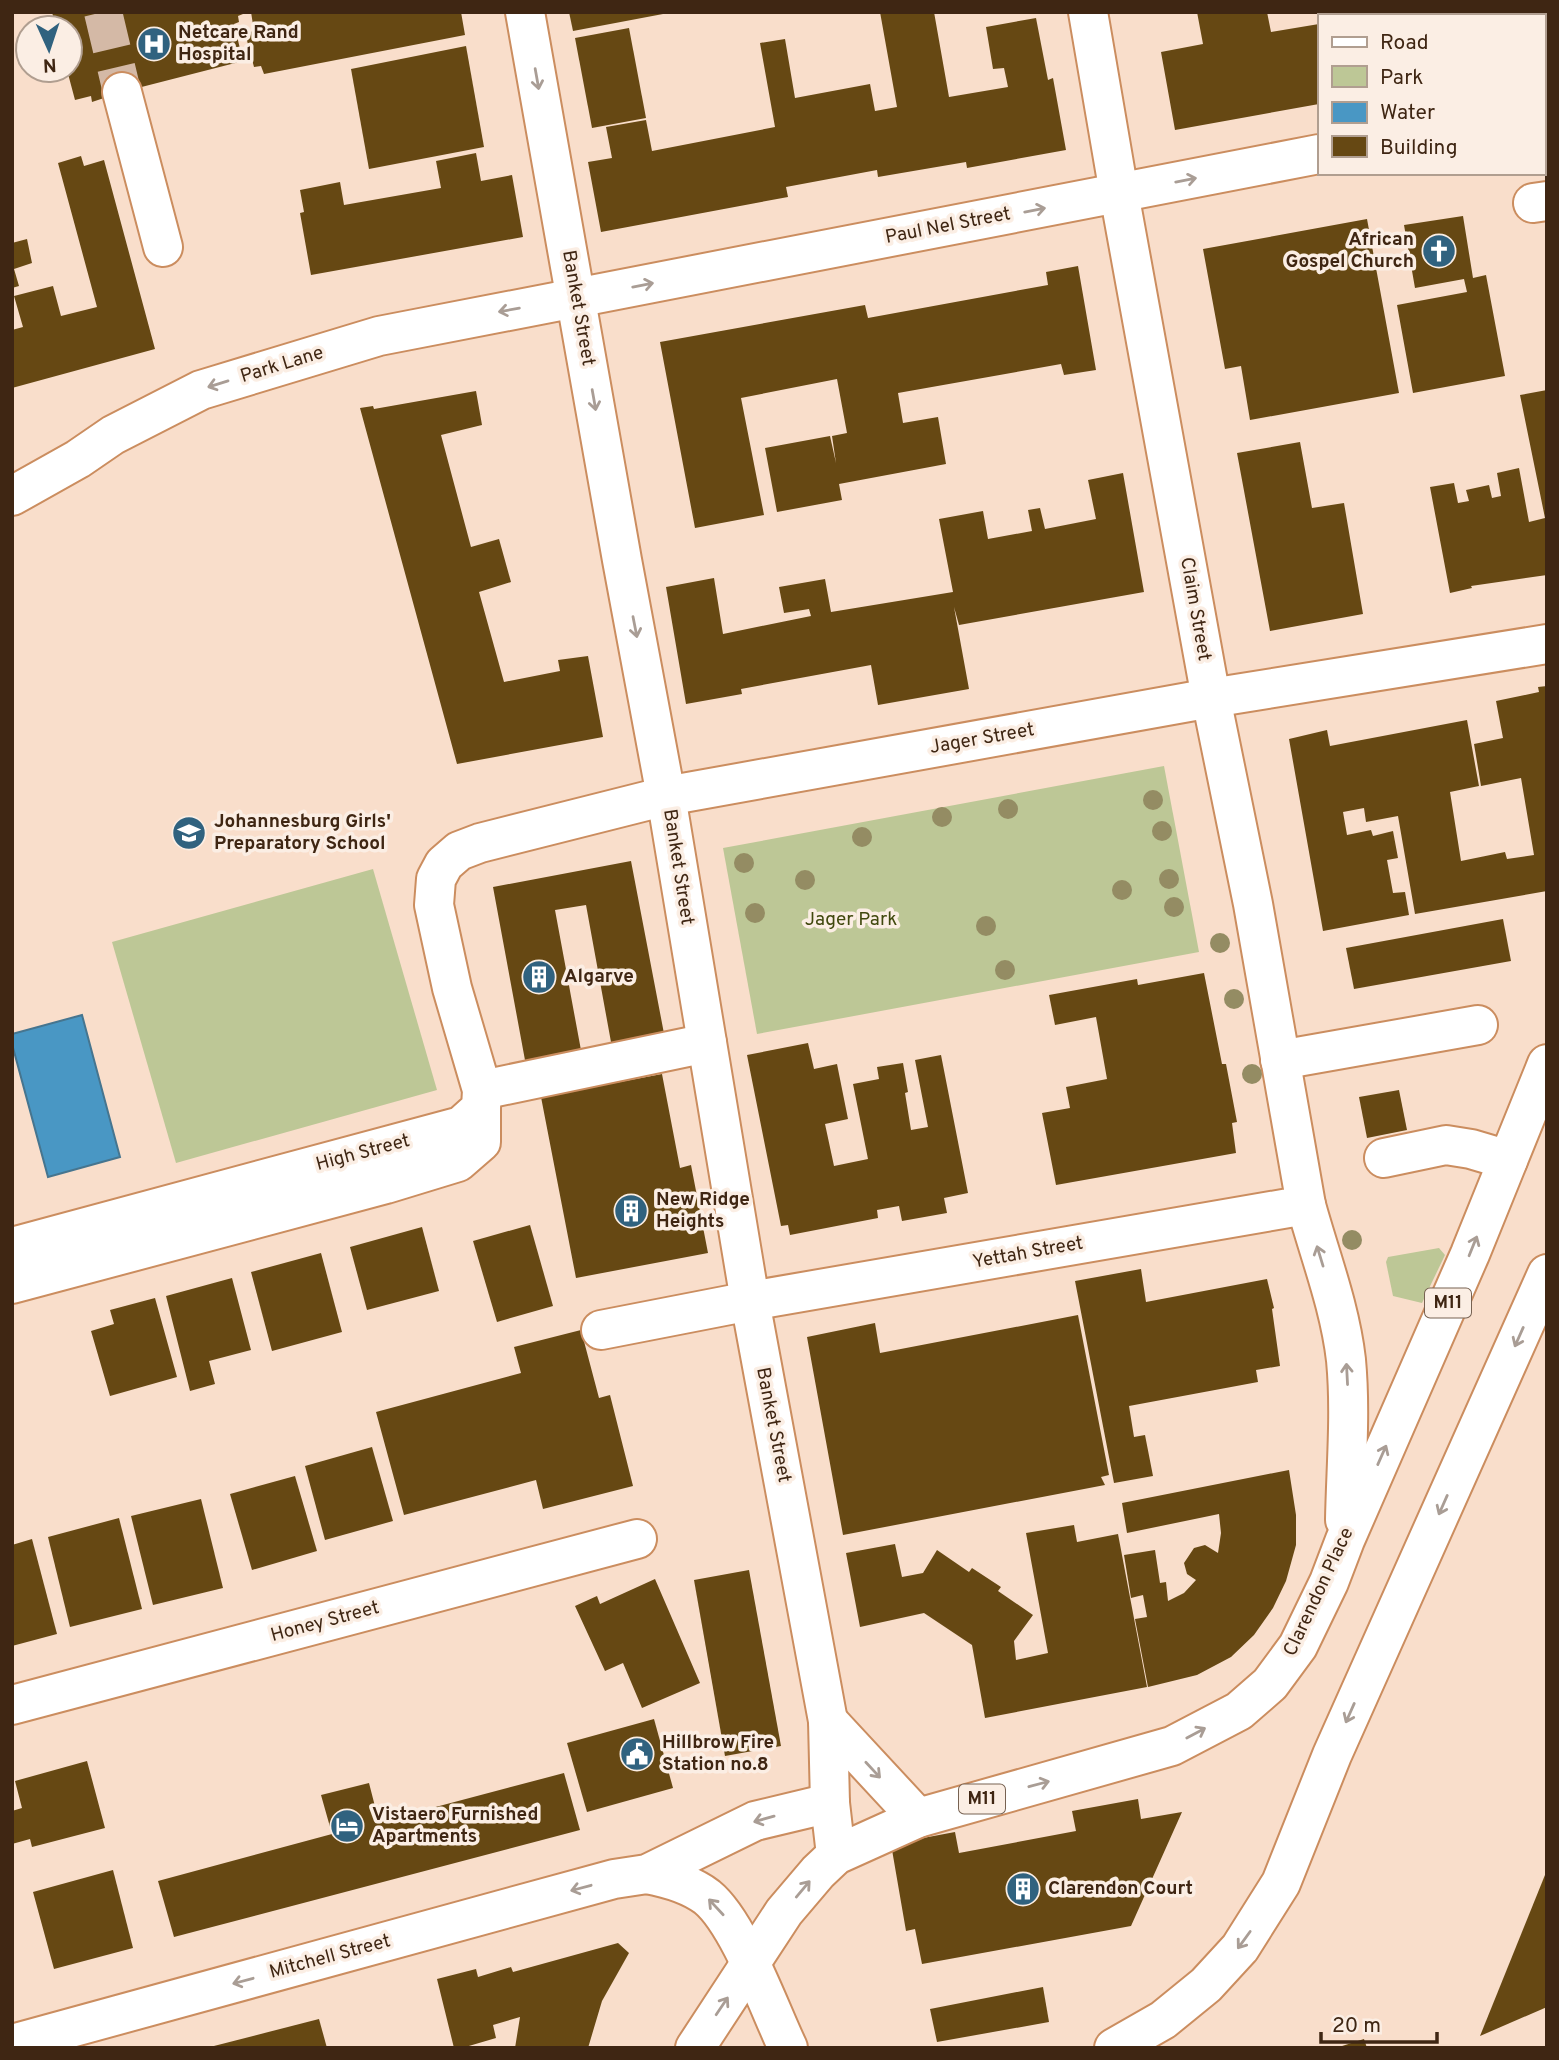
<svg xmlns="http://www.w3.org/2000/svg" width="1559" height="2060" font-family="Overpass,sans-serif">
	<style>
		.green { fill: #bdc796 }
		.water { fill: #4997c4; stroke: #46758f; stroke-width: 2 }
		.building { fill: #664813 }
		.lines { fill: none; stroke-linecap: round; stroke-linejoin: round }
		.minor-tunnel { stroke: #d4b9a6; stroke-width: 38; stroke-dasharray: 38 19; stroke-linecap: butt }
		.minor-casing { stroke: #cb8d5f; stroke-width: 42 }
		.major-casing { stroke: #cb8d5f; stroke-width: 42 }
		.minor { stroke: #fff; stroke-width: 38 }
		.major { stroke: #fff; stroke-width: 38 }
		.tree { fill: #948c63 }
		.oneway { stroke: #a99d95 }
		.labels { text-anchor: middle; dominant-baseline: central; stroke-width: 7; stroke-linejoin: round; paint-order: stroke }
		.shield { fill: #fbeee4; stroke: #776252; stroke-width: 2 }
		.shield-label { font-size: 18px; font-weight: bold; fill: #3f2613 }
		.poi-label { font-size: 19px; font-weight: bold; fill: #3f2613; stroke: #fbeee4; text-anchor: start }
		.street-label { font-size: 19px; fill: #3f2613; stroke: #fbeee4 }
		.park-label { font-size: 19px; fill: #41490e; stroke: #fbeee4 }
	</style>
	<rect width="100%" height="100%" fill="#f9decb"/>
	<g class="green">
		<polygon points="1164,766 1199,952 757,1034 723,848"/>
		<polygon points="373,869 437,1090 176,1163 112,942"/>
		<polygon points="1439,1248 1445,1255 1422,1303 1393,1296 1386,1262 1388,1257"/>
	</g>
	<polygon class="water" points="82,1015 120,1157 48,1177 12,1044 12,1034"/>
	<g class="building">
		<polygon points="52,12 248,12 238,16 239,22 234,24 243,61 122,92 92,102 91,96 75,100 67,70 70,70 70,28 56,28"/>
		<polygon points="251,12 461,12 465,35 264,74 261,66 254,67 245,33 254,31"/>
		<polygon points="569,12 663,12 663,14 573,31"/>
		<polygon points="880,12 934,12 949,97 1008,87 1004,68 993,69 986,27 1036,18 1048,80 1053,78 1066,150 967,168 966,162 878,177 877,170 786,187 788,197 601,232 588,162 612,158 606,127 646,120 652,151 775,127 760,43 785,39 795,98 870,84 875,111 897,107"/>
		<polygon points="1197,12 1267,12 1271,32 1319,24 1319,104 1175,130 1161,52 1203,44"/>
		<polygon points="1345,12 1530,12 1531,16 1346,16"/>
		<polygon points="629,28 646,118 592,128 575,38"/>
		<polygon points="466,46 484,147 369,169 351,69"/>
		<polygon points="476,153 481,181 512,175 523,237 311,275 300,213 304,212 300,190 340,182 344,205 441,188 436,161"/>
		<polygon points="81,156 84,166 104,160 155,349 12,388 12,330 23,327 14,296 53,286 61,316 97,307 58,163"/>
		<polygon points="1463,216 1473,278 1486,275 1505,376 1413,393 1397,305 1467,292 1464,279 1415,288 1404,225"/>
		<polygon points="1367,219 1399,393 1250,420 1241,366 1225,369 1203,249"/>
		<polygon points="27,239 32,263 14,269 19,286 12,288 12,243"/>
		<polygon points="1078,266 1096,370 1064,375 1061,364 898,393 903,423 938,417 946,464 839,484 842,500 777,512 765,448 830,436 836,463 832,436 847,433 837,379 741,398 764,515 695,528 660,342 865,305 868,318 1048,285 1046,272"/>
		<polygon points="1547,390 1547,575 1471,586 1472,588 1450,593 1430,487 1454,483 1458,503 1469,501 1466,490 1489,485 1492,498 1501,496 1497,473 1519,468 1529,522 1545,518 1520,395"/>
		<polygon points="476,391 482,425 441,435 471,547 499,539 511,582 479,592 504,682 560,671 558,660 588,656 603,737 457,764 360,408 373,406 374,409"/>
		<polygon points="1300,442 1312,508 1344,503 1363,614 1270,631 1237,453"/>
		<polygon points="1123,473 1144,592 959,625 954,607 969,689 878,705 871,665 741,689 742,694 686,704 666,587 714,578 723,634 811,616 809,609 784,613 779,587 825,579 831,612 953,592 939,519 983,511 988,539 1032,531 1028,510 1040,508 1045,529 1096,519 1088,480"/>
		<polygon points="1547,686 1547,891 1415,914 1398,816 1366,822 1364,808 1343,812 1347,835 1371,830 1373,836 1393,831 1398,858 1387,860 1393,893 1405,892 1409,915 1323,931 1289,739 1327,730 1330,746 1467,720 1479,786 1450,792 1461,861 1505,852 1507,859 1534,855 1521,778 1481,786 1474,744 1503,738 1496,701 1539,692 1538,687"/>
		<polygon points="631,861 666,1044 613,1053 586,905 555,910 583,1061 527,1071 493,887"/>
		<polygon points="1503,919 1511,961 1354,989 1346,948"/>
		<polygon points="1204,973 1222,1064 1226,1064 1237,1122 1232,1123 1236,1153 1056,1185 1042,1113 1070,1108 1066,1087 1107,1079 1096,1017 1055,1025 1049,995 1137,979 1138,985"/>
		<polygon points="808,1043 814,1069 837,1064 848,1119 825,1124 834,1166 868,1159 853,1084 879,1079 877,1067 903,1063 908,1092 905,1093 911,1130 928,1127 915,1060 941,1055 968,1193 944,1198 947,1213 902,1221 899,1206 877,1210 878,1218 790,1235 788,1225 781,1226 747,1055"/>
		<polygon points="662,1074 680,1168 691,1165 708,1253 576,1278 541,1097"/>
		<polygon points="1399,1090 1407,1130 1367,1138 1359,1097"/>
		<polygon points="530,1225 553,1306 497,1322 473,1241"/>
		<polygon points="422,1227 439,1291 367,1310 350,1247"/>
		<polygon points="321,1253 342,1332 272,1351 251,1272"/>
		<polygon points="1141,1269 1146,1302 1267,1279 1274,1308 1272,1309 1280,1366 1256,1370 1258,1382 1129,1406 1134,1437 1145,1435 1153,1476 1114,1483 1075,1281"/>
		<polygon points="232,1278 251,1350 209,1361 215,1384 190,1391 166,1296"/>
		<polygon points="155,1298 177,1377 110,1396 91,1331 114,1324 110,1310"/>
		<polygon points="1078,1315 1109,1475 1101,1477 1105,1485 843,1535 807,1337 875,1323 880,1353"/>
		<polygon points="581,1330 599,1398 610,1395 633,1486 543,1509 536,1480 404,1515 376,1412 521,1373 514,1347"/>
		<polygon points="372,1447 393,1521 325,1540 305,1466"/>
		<polygon points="1289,1470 1296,1515 1296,1545 1286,1581 1273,1608 1254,1635 1231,1657 1197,1675 1148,1687 1135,1619 1147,1617 1143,1595 1131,1598 1124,1555 1155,1550 1160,1583 1166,1582 1168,1601 1184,1593 1196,1580 1187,1574 1184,1563 1194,1548 1205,1545 1218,1553 1221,1533 1219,1514 1127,1533 1122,1503"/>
		<polygon points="295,1476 317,1551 252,1570 230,1494"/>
		<polygon points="201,1499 223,1588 153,1605 131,1516"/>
		<polygon points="119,1518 142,1609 70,1627 48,1537"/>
		<polygon points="1074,1525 1077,1542 1118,1534 1147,1687 985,1718 972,1645 924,1613 860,1627 846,1553 895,1544 902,1577 923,1573 937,1550 969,1572 972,1568 1001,1587 998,1591 1033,1615 1014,1641 1016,1660 1048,1653 1026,1533"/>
		<polygon points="32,1539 57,1634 12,1646 12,1545"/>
		<polygon points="749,1570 781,1746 725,1756 694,1580"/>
		<polygon points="655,1579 700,1683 642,1708 623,1663 605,1671 575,1606 597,1596 600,1604"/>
		<polygon points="654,1719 673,1788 587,1812 567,1743"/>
		<polygon points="87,1761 105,1828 32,1847 30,1839 12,1844 12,1811 22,1808 15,1781"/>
		<polygon points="564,1773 580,1830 174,1937 158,1881 332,1834 321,1795 369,1783 379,1822"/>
		<polygon points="1138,1799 1141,1819 1182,1812 1131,1926 922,1964 915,1929 906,1931 891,1844 955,1832 959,1853 1076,1831 1072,1811"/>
		<polygon points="113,1870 133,1948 54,1969 33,1892"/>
		<polygon points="1547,1870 1547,2007 1480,2036"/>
		<polygon points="618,1943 629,1953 602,2001 588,2048 515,2048 520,2017 493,2025 496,2038 462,2048 454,2048 437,1979 476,1969 478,1977 511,1967 513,1972"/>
		<polygon points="1043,1987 1049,2022 937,2042 930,2009"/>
		<polygon points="319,2019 327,2048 210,2048 210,2047"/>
		<polygon points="1364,2039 1367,2048 1339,2048 1339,2047"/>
	</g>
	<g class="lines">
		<polyline class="minor-tunnel" points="103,12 122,92"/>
		<g class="minor-casing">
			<g id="minor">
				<polyline points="525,12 622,560 666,796 750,1301 828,1721 830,1803 836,1855"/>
				<polyline points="122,92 163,247"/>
				<polyline points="1543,109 1547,109"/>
				<polyline points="1533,203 1547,201"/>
				<polyline points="12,496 78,459 113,435 201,390 379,336 1319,154"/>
				<polyline points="1280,1060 1478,1025"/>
				<polyline points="482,1090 707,1043"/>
				<polyline points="1384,1158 1446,1145 1471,1149 1508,1160"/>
				<polyline points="12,1247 461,1126 481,1108 482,1090 452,988 434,905 436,879 444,864 459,851 480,843 666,796 1211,698 1547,644"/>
				<polyline points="12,1284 386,1184 458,1162 481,1142 481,1108"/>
				<polyline points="601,1330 750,1301 1306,1205 1253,904 1211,698 1119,193 1088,12"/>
				<polyline points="12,1705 637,1539"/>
				<polyline points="828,1721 918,1818"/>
				<path d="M647,1874C668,1878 690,1884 707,1897C739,1923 769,2008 788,2048"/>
				<polyline points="12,2044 614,1879 647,1874 755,1821 830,1803"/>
			</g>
		</g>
		<g class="major-casing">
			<g id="major">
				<path d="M1306,1205C1320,1256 1340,1307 1346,1360C1351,1413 1346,1467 1345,1520"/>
				<polyline points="695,2048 784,1912 818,1872 836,1855 918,1818 1172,1746 1239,1711 1270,1684 1298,1646 1329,1582 1345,1540 1470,1254 1547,1064"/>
				<polyline points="1114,2048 1163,2020 1206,1985 1240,1948 1281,1883 1332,1755 1547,1274"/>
			</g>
		</g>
		<use href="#minor" class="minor"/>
		<use href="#major" class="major"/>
	</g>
	<g class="tree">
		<circle cx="1153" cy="800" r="10"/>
		<circle cx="1008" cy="809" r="10"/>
		<circle cx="942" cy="817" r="10"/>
		<circle cx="1162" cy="831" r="10"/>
		<circle cx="862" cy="837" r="10"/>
		<circle cx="744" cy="863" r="10"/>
		<circle cx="1169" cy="879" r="10"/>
		<circle cx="805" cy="880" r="10"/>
		<circle cx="1122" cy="890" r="10"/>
		<circle cx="1174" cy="907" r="10"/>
		<circle cx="755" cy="913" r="10"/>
		<circle cx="986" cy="926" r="10"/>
		<circle cx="1220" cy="943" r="10"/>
		<circle cx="1005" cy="970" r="10"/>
		<circle cx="1234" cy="999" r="10"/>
		<circle cx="1252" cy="1074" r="10"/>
		<circle cx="1352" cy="1240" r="10"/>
	</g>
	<defs><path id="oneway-shaft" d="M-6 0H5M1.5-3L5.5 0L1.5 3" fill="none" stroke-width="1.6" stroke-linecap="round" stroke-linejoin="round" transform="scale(1.75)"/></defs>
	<g class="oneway">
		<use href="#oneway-shaft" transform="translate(537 79) rotate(80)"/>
		<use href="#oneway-shaft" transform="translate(1186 180) rotate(-11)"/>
		<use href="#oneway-shaft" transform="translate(1035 210) rotate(-11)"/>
		<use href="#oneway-shaft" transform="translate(643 285) rotate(-11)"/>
		<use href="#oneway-shaft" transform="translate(509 310) rotate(170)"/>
		<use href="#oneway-shaft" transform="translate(218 384) rotate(163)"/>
		<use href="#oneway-shaft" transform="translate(594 400) rotate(80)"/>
		<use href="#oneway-shaft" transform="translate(635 627) rotate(79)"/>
		<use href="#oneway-shaft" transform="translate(1473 1246) rotate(-68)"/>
		<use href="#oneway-shaft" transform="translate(1320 1256) rotate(-107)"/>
		<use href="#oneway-shaft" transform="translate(1519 1337) rotate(114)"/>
		<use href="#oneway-shaft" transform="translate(1347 1374) rotate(-93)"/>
		<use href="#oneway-shaft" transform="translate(1382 1455) rotate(-66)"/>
		<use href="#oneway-shaft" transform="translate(1443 1505) rotate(114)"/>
		<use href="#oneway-shaft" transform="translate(1350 1713) rotate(114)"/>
		<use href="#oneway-shaft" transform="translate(1196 1733) rotate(-28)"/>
		<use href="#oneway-shaft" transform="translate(873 1770) rotate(47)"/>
		<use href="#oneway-shaft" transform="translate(1039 1784) rotate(-15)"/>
		<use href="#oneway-shaft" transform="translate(764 1819) rotate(164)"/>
		<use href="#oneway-shaft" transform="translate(581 1888) rotate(165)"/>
		<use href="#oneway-shaft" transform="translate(803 1889) rotate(-50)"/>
		<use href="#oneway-shaft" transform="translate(716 1907) rotate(-133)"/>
		<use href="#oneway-shaft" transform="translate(1244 1940) rotate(126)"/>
		<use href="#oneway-shaft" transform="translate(243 1981) rotate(165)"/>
		<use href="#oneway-shaft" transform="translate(722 2006) rotate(-56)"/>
	</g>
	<defs>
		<g id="hospital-disc" transform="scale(1.75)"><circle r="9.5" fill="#30627f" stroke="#fbeee4"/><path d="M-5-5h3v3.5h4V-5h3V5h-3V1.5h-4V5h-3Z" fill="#fff"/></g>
		<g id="church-disc" transform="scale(1.75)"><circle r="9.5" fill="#30627f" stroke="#fbeee4"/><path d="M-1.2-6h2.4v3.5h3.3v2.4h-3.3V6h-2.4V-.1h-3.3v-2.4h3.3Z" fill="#fff"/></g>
		<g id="school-disc" transform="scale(1.75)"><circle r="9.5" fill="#30627f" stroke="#fbeee4"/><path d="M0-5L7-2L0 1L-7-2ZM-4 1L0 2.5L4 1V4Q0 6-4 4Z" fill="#fff"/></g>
		<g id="building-disc" transform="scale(1.75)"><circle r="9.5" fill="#30627f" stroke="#fbeee4"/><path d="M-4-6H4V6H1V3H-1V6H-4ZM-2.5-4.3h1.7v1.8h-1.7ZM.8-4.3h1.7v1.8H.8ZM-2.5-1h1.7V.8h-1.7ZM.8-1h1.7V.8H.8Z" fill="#fff"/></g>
		<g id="civic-disc" transform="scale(1.75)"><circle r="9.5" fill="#30627f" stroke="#fbeee4"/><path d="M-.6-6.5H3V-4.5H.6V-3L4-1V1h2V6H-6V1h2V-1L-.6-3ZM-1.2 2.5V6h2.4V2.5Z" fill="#fff"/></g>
		<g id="hotel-disc" transform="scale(1.75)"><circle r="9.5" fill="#30627f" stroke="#fbeee4"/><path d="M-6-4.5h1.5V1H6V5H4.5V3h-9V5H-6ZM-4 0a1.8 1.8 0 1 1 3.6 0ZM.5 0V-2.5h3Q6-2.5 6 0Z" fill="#fff"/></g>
	</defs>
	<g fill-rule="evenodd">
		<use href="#hospital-disc" x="154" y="44"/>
		<use href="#church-disc" x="1439" y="251"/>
		<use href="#school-disc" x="189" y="833"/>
		<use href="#building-disc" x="539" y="977"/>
		<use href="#building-disc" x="631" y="1211"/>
		<use href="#civic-disc" x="637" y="1754"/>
		<use href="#hotel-disc" x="347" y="1826"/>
		<use href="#building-disc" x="1023" y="1889"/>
	</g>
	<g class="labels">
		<g class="shield">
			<rect x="1425" y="1288.5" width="46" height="29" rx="5"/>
			<rect x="959" y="1784.5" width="46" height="29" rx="5"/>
		</g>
		<g class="shield-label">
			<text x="1448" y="1303">M11</text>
			<text x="982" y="1799">M11</text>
		</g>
		<g class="poi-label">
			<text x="178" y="33">Netcare Rand<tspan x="178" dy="22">Hospital</tspan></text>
			<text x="1414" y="240" text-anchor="end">African<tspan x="1414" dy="22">Gospel Church</tspan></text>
			<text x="214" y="822">Johannesburg Girls'<tspan x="214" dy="22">Preparatory School</tspan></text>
			<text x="564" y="977">Algarve</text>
			<text x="656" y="1200">New Ridge<tspan x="656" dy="22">Heights</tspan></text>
			<text x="662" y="1743">Hillbrow Fire<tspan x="662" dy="22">Station no.8</tspan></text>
			<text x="372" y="1815">Vistaero Furnished<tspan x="372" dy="22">Apartments</tspan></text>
			<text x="1048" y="1889">Clarendon Court</text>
		</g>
		<g class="street-label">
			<text transform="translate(948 226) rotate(-11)">Paul Nel Street</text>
			<text transform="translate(578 308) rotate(80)">Banket Street</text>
			<text transform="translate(282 365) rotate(-17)">Park Lane</text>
			<text transform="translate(1195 609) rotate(80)">Claim Street</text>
			<text transform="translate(982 739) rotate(-10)">Jager Street</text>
			<text transform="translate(678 867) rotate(81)">Banket Street</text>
			<text transform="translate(363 1153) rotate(-15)">High Street</text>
			<text transform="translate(1028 1253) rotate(-10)">Yettah Street</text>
			<text transform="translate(773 1425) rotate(79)">Banket Street</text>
			<text transform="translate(1319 1592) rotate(-65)">Clarendon Place</text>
			<text transform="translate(325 1622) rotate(-15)">Honey Street</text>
			<text transform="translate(330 1957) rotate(-15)">Mitchell Street</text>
		</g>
		<g class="park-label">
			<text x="851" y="920">Jager Park</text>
		</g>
	</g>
	<rect width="1559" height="2060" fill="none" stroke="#3f2613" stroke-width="28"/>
	<rect x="1318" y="14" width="228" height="161" fill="#fbeee4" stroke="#b09e90" stroke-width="2"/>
	<rect x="1332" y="37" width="35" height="10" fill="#ffffff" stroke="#b09e90" stroke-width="2"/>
	<text x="1380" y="49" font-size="21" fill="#3f2613">Road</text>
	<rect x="1332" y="66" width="35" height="21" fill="#bdc796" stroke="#b09e90" stroke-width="2"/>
	<text x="1380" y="84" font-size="21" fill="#3f2613">Park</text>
	<rect x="1332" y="102" width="35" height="21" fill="#4997c4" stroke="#b09e90" stroke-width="2"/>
	<text x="1380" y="119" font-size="21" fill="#3f2613">Water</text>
	<rect x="1332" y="136" width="35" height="21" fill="#664813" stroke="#b09e90" stroke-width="2"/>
	<text x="1380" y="154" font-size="21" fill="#3f2613">Building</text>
	<g transform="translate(49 49) rotate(177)"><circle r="33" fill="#fbeee4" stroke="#b09e90" stroke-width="2"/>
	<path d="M0-5L12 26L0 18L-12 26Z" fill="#30627f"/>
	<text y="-10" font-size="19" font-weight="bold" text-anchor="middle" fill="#3f2613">N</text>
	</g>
	<path d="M1321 2032v10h116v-10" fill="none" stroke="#3f2613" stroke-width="3.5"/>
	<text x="1332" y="2032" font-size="21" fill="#3f2613" stroke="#fbeee4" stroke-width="5" paint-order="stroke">20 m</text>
</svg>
